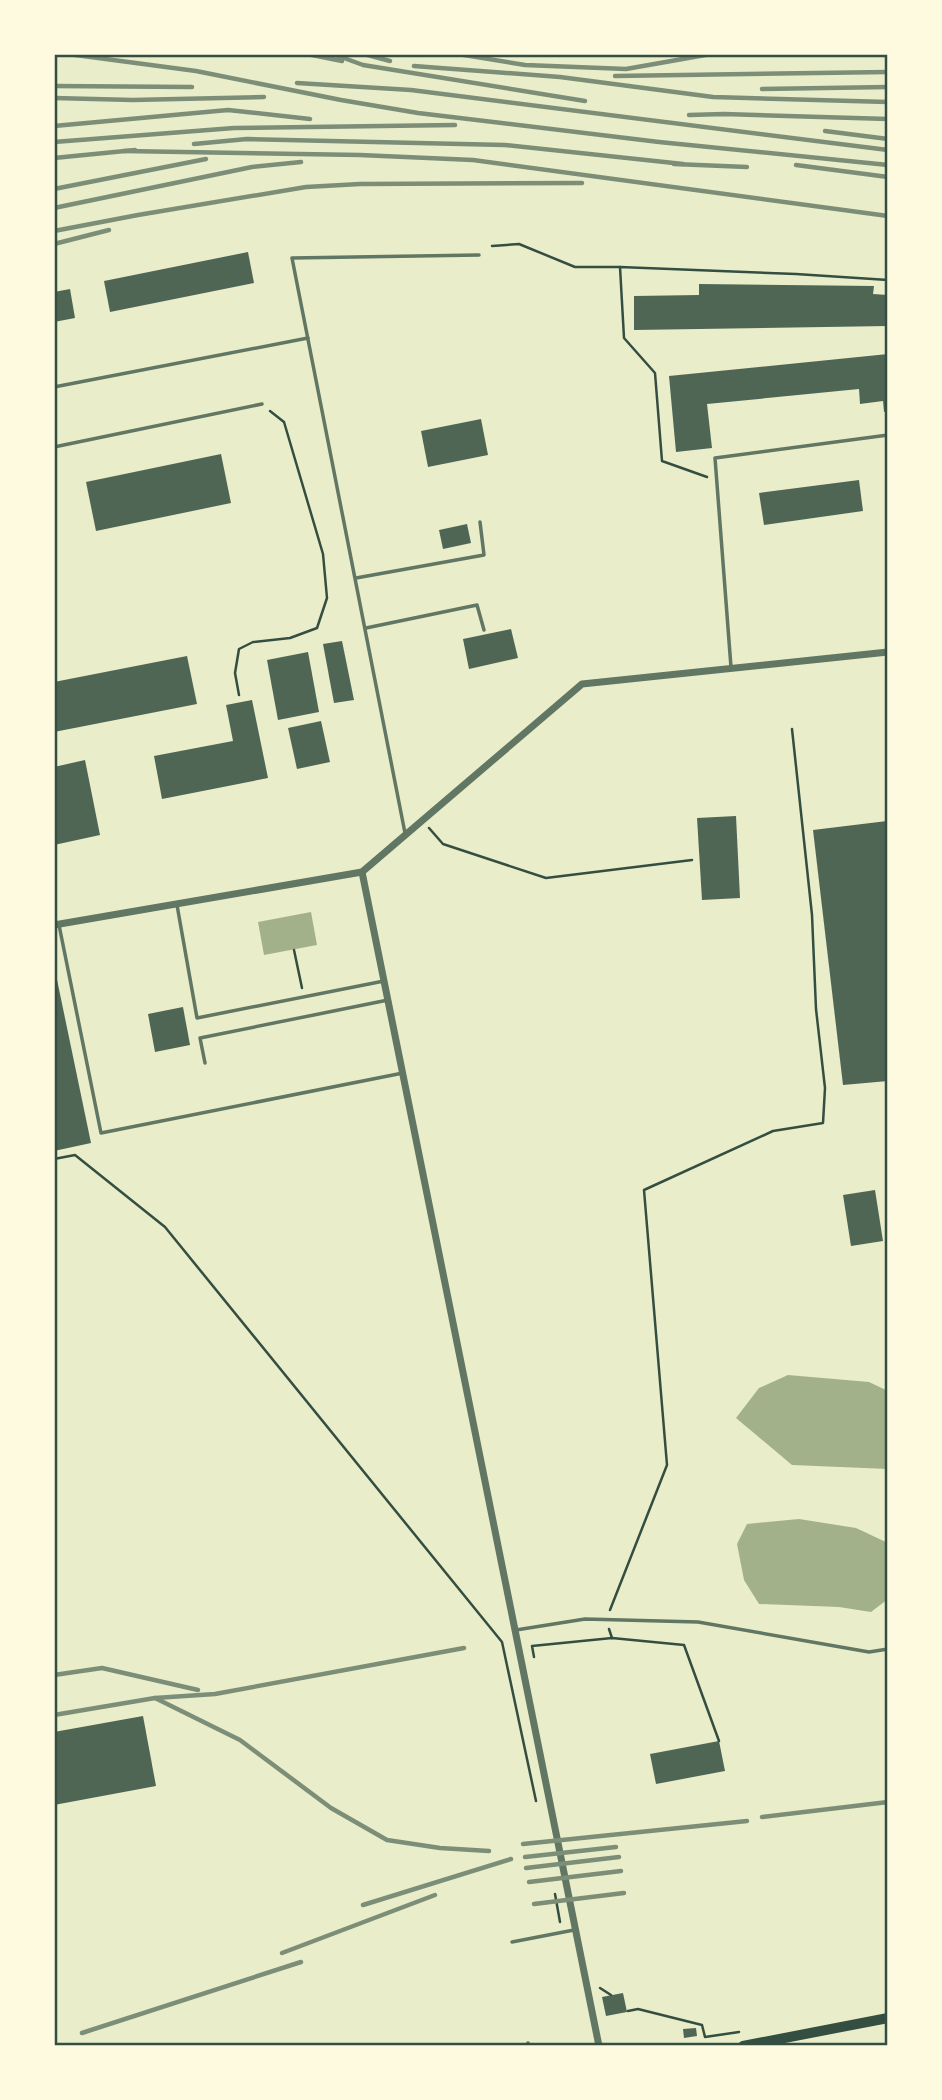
<svg xmlns="http://www.w3.org/2000/svg" width="942" height="2100" font-family="'PT Sans Narrow',sans-serif">
	<style>
		.water { fill: #a3b18a }
		.building { fill: #4f6655 }
		.lines { fill: none; stroke-linecap: round; stroke-linejoin: round }
		.path { stroke: #344e41; stroke-width: 2.5 }
		.service { stroke: #617663; stroke-width: 3.5 }
		.minor { stroke: #617663; stroke-width: 7 }
		.secondary { stroke: #344e41; stroke-width: 10 }
		.rail { stroke: #7c8e77; stroke-width: 4.5 }
		.neatline { fill: none; stroke: #344e41; stroke-width: 2.5 }
	</style>
	<rect width="100%" height="100%" fill="#e9edc9"/>
	<g class="water">
		<polygon points="311,912 317,945 264,955 258,922"/>
		<polygon points="788,1375 869,1382 888,1391 888,1469 792,1465 736,1418 759,1388"/>
		<polygon points="799,1519 856,1528 888,1543 888,1599 871,1612 839,1607 759,1604 744,1580 737,1544 747,1524"/>
	</g>
	<g class="building">
		<polygon points="248,252 254,283 110,312 104,281"/>
		<polygon points="699,284 874,286 873,294 888,295 888,326 634,330 634,296 699,295"/>
		<polygon points="70,289 75,318 54,322 54,292"/>
		<polygon points="888,354 888,411 884,412 883,401 860,404 859,389 707,404 712,448 676,452 669,376"/>
		<polygon points="481,419 488,455 428,467 421,431"/>
		<polygon points="221,454 231,503 96,531 86,482"/>
		<polygon points="859,480 863,511 764,525 759,493"/>
		<polygon points="467,524 471,543 443,549 439,530"/>
		<polygon points="511,629 518,658 469,669 463,639"/>
		<polygon points="342,641 354,700 334,703 323,644"/>
		<polygon points="308,652 319,712 278,720 267,660"/>
		<polygon points="187,656 197,704 54,732 54,682"/>
		<polygon points="252,700 268,778 162,799 154,756 233,741 226,705"/>
		<polygon points="321,721 330,762 297,769 288,728"/>
		<polygon points="85,760 100,835 54,845 54,767"/>
		<polygon points="736,816 740,898 702,900 697,818"/>
		<polygon points="887,821 888,1081 843,1085 813,830"/>
		<polygon points="55,970 91,1143 54,1151 54,971"/>
		<polygon points="183,1007 190,1045 155,1052 148,1014"/>
		<polygon points="875,1190 883,1241 851,1246 843,1195"/>
		<polygon points="143,1716 156,1786 54,1805 54,1732"/>
		<polygon points="719,1741 725,1771 656,1784 650,1754"/>
		<polygon points="623,1993 627,2012 606,2016 602,1997"/>
		<polygon points="696,2028 697,2036 684,2038 683,2029"/>
	</g>
	<g class="lines">
		<g class="path">
			<polyline points="492,246 519,244 575,267 620,267"/>
			<polyline points="707,477 662,461 655,373 624,338 620,267 796,274 888,280"/>
			<polyline points="239,695 235,673 239,649 253,642 290,638 317,628 327,598 323,554 284,422 270,411"/>
			<polyline points="429,828 443,844 546,878 692,860"/>
			<polyline points="294,950 302,988"/>
			<polyline points="54,1159 75,1155 165,1227 502,1642 536,1801"/>
			<polyline points="610,1610 667,1465 644,1190 773,1131 823,1123 825,1088 816,1009 812,915 792,729"/>
			<polyline points="609,1629 612,1638"/>
			<polyline points="534,1657 532,1646 612,1638 684,1645 719,1741"/>
			<polyline points="555,1894 560,1922"/>
			<polyline points="600,1988 611,1995"/>
			<polyline points="628,2011 638,2009 702,2025 705,2037 739,2032"/>
		</g>
		<g class="service">
			<polyline points="54,387 308,338"/>
			<polyline points="54,447 262,404"/>
			<polyline points="356,578 484,555 480,522"/>
			<polyline points="366,628 477,605 484,630"/>
			<polyline points="731,667 715,458 888,435"/>
			<polyline points="405,833 292,258 479,255"/>
			<polyline points="177,905 197,1018 384,981"/>
			<polyline points="59,925 101,1133 403,1073"/>
			<polyline points="205,1063 200,1038 388,1000"/>
			<polyline points="516,1630 585,1619 698,1622 869,1652 888,1649"/>
			<polyline points="512,1942 574,1930"/>
			<polyline points="528,2043 529,2046"/>
		</g>
		<g class="minor">
			<polyline points="362,872 599,2046"/>
			<polyline points="54,925 362,872 582,684 888,652"/>
		</g>
		<polyline class="secondary" points="743,2046 888,2018"/>
		<g class="rail">
			<polyline points="68,54 196,71 341,100 418,113 659,142 888,165"/>
			<polyline points="307,54 342,61"/>
			<polyline points="333,54 363,65 585,101"/>
			<polyline points="364,54 390,61"/>
			<polyline points="458,54 525,65 626,69 711,54"/>
			<polyline points="414,66 560,77 713,97 888,102"/>
			<polyline points="615,76 888,72"/>
			<polyline points="297,83 411,90 888,150"/>
			<polyline points="54,86 192,87"/>
			<polyline points="762,89 888,87"/>
			<polyline points="54,98 133,100 264,97"/>
			<polyline points="689,115 724,114 888,119"/>
			<polyline points="54,126 228,110 310,119"/>
			<polyline points="825,131 888,139"/>
			<polyline points="54,142 234,128 455,125"/>
			<polyline points="194,144 247,139 505,145 683,164"/>
			<polyline points="124,151 360,155 473,160 888,216"/>
			<polyline points="54,158 135,150"/>
			<polyline points="674,164 747,167"/>
			<polyline points="796,165 888,177"/>
			<polyline points="54,189 206,159"/>
			<polyline points="54,208 252,167 301,162"/>
			<polyline points="54,231 138,215 306,187 360,184 582,183"/>
			<polyline points="54,244 109,230"/>
			<polyline points="54,1675 102,1668 198,1690"/>
			<polyline points="155,1698 240,1740 331,1808 387,1840 440,1848 489,1851"/>
			<polyline points="54,1715 155,1698 215,1694 464,1648"/>
			<polyline points="762,1817 888,1802"/>
			<polyline points="523,1844 747,1821"/>
			<polyline points="525,1857 616,1847"/>
			<polyline points="526,1868 619,1857"/>
			<polyline points="529,1882 621,1871"/>
			<polyline points="534,1904 624,1893"/>
			<polyline points="363,1905 511,1859"/>
			<polyline points="282,1953 435,1895"/>
			<polyline points="82,2033 301,1962"/>
		</g>
	</g>
	<rect width="942" height="2100" fill="none" stroke="#fefae0" stroke-width="112"/>
	<rect x="56" y="56" width="830" height="1988" class="neatline"/>
</svg>
